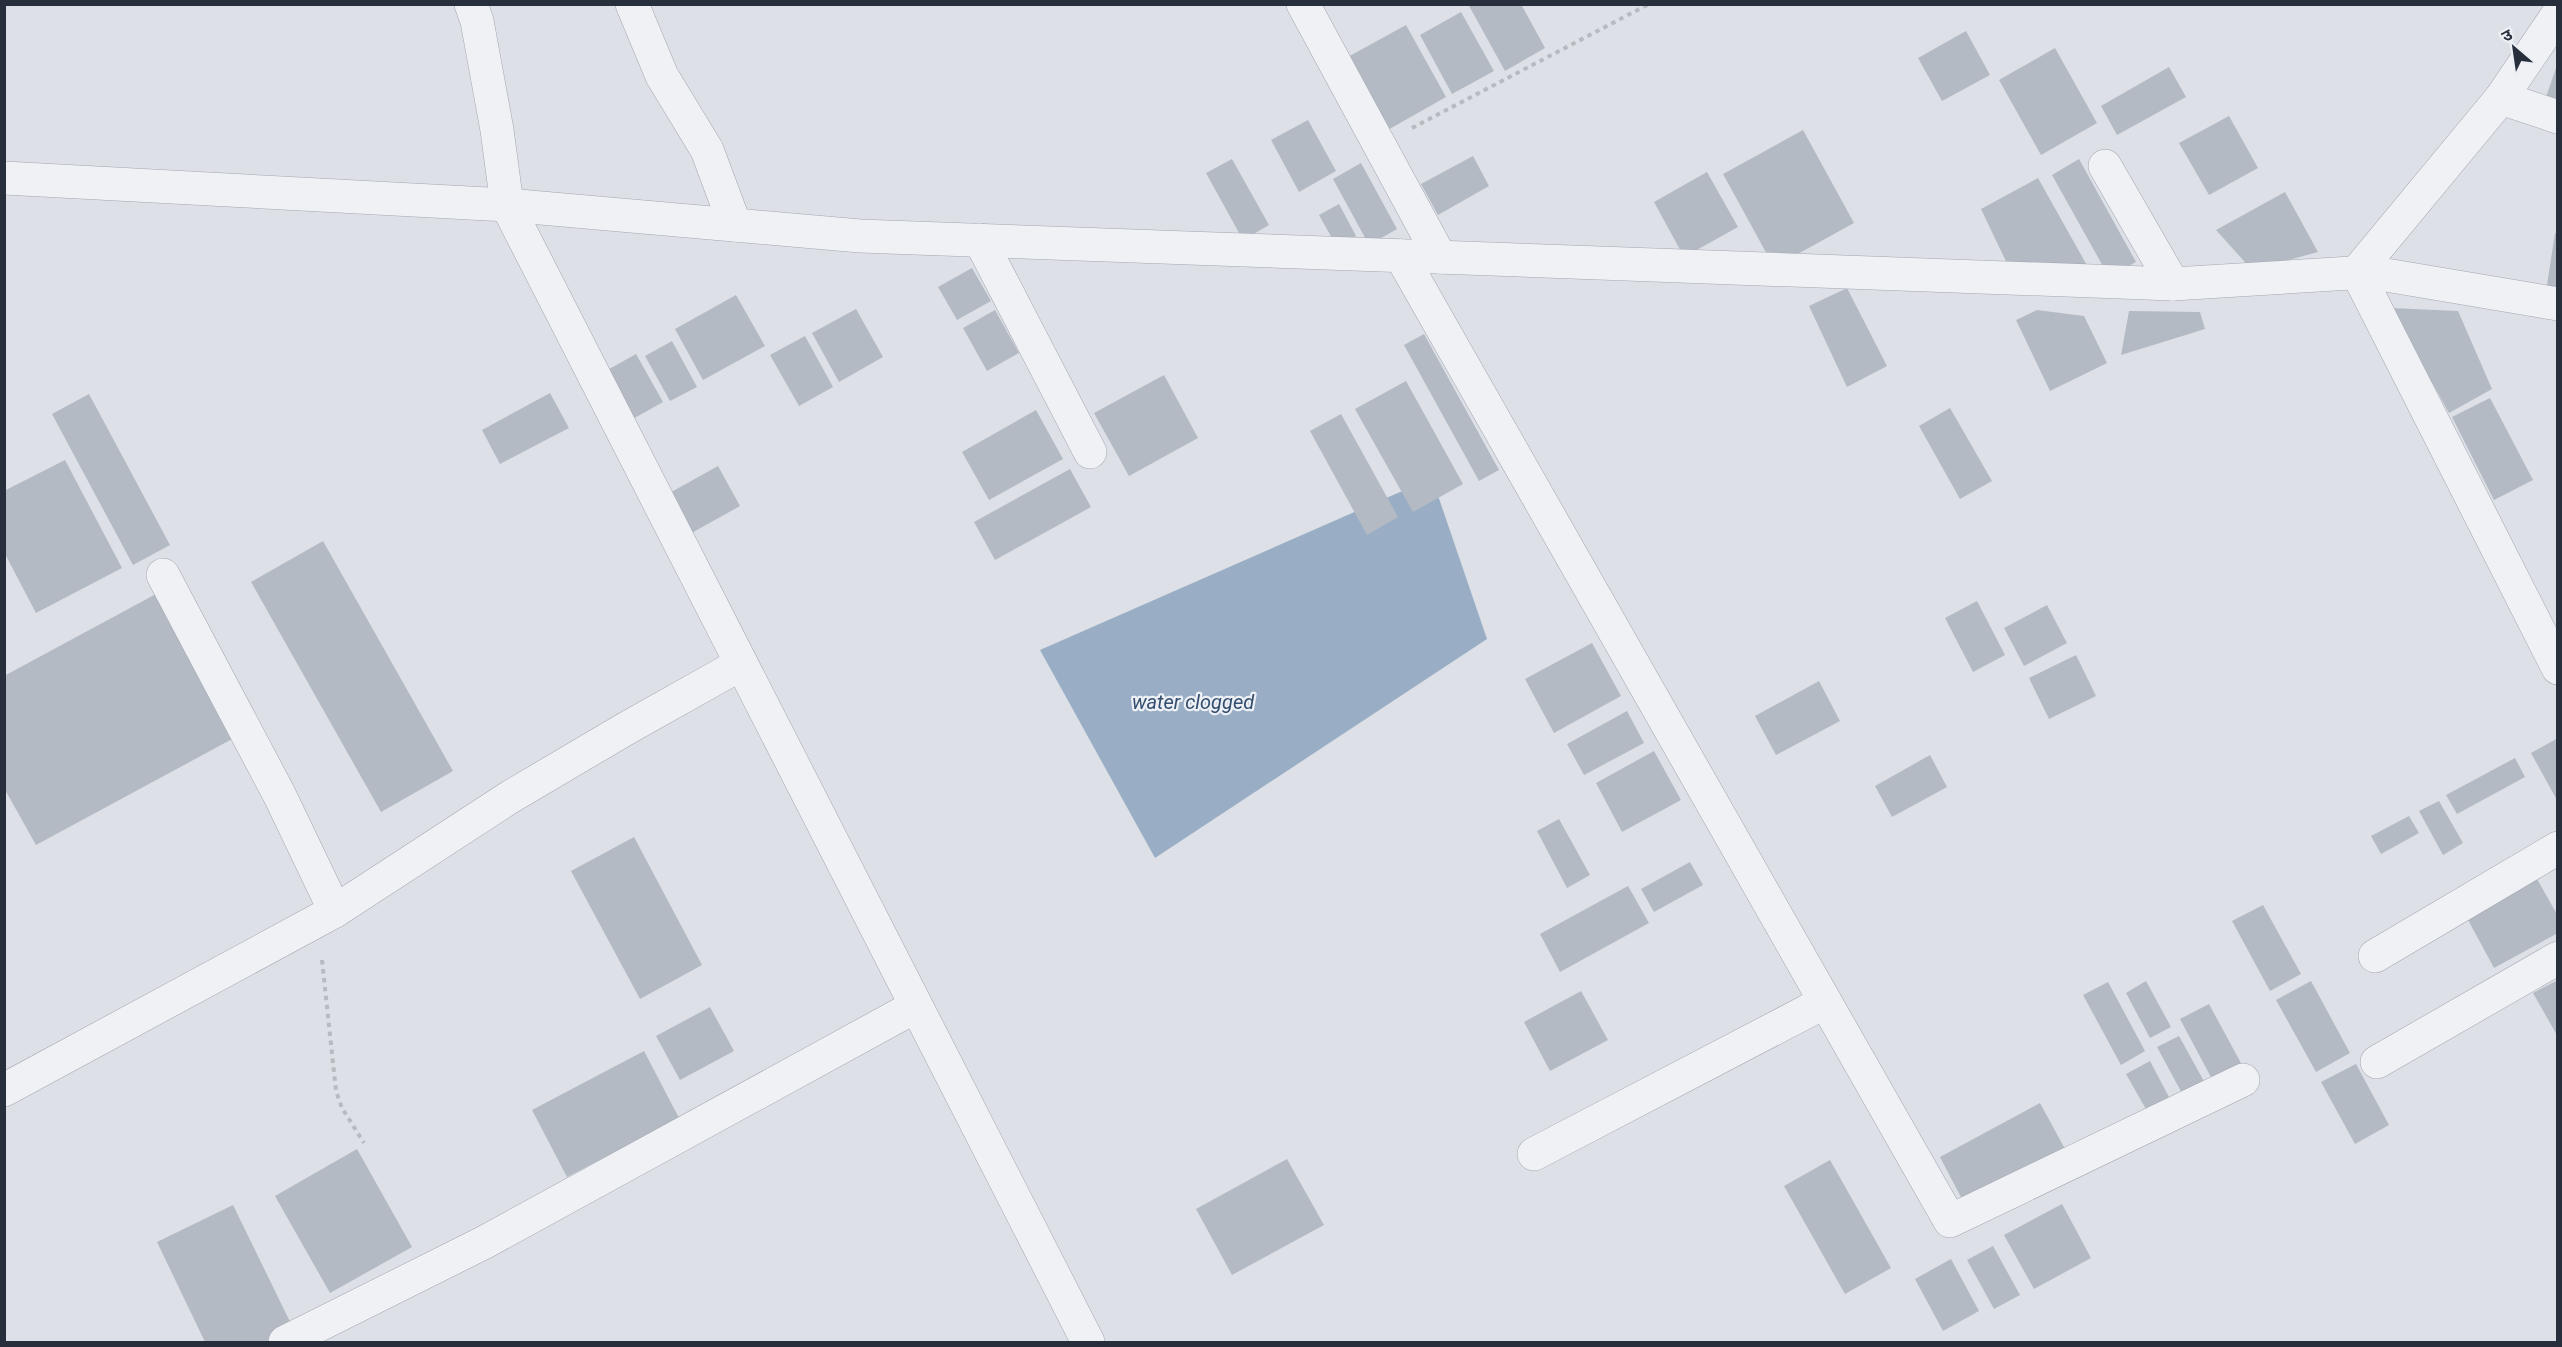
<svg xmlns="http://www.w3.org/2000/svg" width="2562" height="1347" font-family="Roboto,'Noto Sans Devanagari',sans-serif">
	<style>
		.water { fill: #99aec5 }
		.building { fill: #b4bac3 }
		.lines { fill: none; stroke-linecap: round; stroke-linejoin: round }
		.minor-casing { stroke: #a3a7b0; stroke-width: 34 }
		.path { stroke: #b7bbc1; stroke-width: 4; stroke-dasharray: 4.5 4.5; stroke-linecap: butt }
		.minor { stroke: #eff1f5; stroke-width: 33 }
		.labels { text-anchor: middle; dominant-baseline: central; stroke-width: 4.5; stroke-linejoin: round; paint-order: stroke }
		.water-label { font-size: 20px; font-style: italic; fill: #334e6e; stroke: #eceff4 }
	</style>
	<rect width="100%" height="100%" fill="#dde0e6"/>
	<polygon class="water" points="1432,478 1487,639 1155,858 1040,650"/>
	<g class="building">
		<polygon points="1468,4 1521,4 1545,48 1505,71"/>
		<polygon points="1461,12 1494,71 1452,94 1420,35"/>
		<polygon points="1406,25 1446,97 1386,131 1346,58"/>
		<polygon points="1966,31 1990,75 1942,101 1918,58"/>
		<polygon points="2055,48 2097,123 2041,155 1999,80"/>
		<polygon points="2557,65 2558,65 2558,104 2545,100"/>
		<polygon points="2169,67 2186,97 2117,135 2101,106"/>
		<polygon points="2229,116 2258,168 2209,195 2179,143"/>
		<polygon points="1308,120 1336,171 1299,192 1271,140"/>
		<polygon points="1803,130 1854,223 1774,267 1723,174"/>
		<polygon points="1473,156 1489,186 1438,215 1421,184"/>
		<polygon points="1232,159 1269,225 1243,240 1206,173"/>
		<polygon points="2079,159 2136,262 2109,277 2052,175"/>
		<polygon points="1361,163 1397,229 1369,245 1333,179"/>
		<polygon points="1707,172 1738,227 1684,257 1654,202"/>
		<polygon points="2038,178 2089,269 2013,276 1981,209"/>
		<polygon points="2285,192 2318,252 2252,270 2216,230"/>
		<polygon points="1339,204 1356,236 1337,247 1319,215"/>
		<polygon points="2555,233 2558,234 2558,300 2545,298"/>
		<polygon points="972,268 991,301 957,320 938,287"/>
		<polygon points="1847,288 1887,366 1847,387 1809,306"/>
		<polygon points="736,295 765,346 703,380 675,329"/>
		<polygon points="2391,308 2458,311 2492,389 2449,413"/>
		<polygon points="856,309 883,357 839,382 812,333"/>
		<polygon points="995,310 1019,353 987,371 963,328"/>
		<polygon points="2037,310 2084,316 2107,363 2050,391 2016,320"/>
		<polygon points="2129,311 2200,312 2205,329 2121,355"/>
		<polygon points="1424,334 1499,470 1479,481 1404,345"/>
		<polygon points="805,336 833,387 799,406 770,355"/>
		<polygon points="672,341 697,387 670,401 645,356"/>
		<polygon points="636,354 663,402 631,420 604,372"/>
		<polygon points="1164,375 1198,438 1129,476 1094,413"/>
		<polygon points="1406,381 1463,484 1413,512 1355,409"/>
		<polygon points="550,393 569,428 500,464 482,430"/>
		<polygon points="89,394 170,545 133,565 52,414"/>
		<polygon points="2490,398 2533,480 2494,500 2452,417"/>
		<polygon points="1950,408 1992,481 1960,499 1919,426"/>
		<polygon points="1036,410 1063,459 989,500 962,452"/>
		<polygon points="1341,414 1398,517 1367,535 1310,431"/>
		<polygon points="65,460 122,568 36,613 4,552 4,491"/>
		<polygon points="718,466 740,506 688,535 666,495"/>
		<polygon points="1070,469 1091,507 995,560 974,522"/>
		<polygon points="323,541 453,771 381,812 251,582"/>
		<polygon points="156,594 234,738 36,845 4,788 4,676"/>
		<polygon points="1977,601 2005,655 1973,672 1945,618"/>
		<polygon points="2047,605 2067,643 2024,666 2004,628"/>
		<polygon points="1592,643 1621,696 1554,733 1525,679"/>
		<polygon points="2076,655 2096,696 2049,719 2029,678"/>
		<polygon points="1819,681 1840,721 1776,755 1755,716"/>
		<polygon points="1627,711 1644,743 1584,775 1567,744"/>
		<polygon points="2558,738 2558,802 2531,753"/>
		<polygon points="1654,751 1681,800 1622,832 1596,783"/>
		<polygon points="1930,755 1947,787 1892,817 1875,786"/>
		<polygon points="2515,758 2525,777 2457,814 2446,795"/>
		<polygon points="2439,801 2463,843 2443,855 2419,811"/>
		<polygon points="2409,816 2419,833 2381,854 2371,836"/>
		<polygon points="1559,819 1590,875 1567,888 1537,831"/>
		<polygon points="634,837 702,965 640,999 571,871"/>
		<polygon points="1690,862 1703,885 1654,912 1641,889"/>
		<polygon points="2537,879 2558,916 2558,933 2494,968 2467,918"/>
		<polygon points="1628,886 1649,923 1560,972 1540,934"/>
		<polygon points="2263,905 2301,974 2270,991 2232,921"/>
		<polygon points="2558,980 2558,1037 2533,993"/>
		<polygon points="2146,981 2171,1027 2150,1038 2126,993"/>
		<polygon points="2311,981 2350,1053 2316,1072 2276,1000"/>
		<polygon points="2108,982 2145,1051 2121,1065 2083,995"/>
		<polygon points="1581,991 1608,1040 1550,1071 1524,1022"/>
		<polygon points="2209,1004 2242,1065 2213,1081 2180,1019"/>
		<polygon points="710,1007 734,1051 680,1080 656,1036"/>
		<polygon points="2179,1036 2206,1085 2184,1097 2157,1047"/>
		<polygon points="644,1051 679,1118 567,1177 532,1110"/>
		<polygon points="2150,1061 2170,1099 2147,1111 2126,1074"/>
		<polygon points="2356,1064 2389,1125 2355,1144 2321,1082"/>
		<polygon points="2040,1103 2065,1149 1964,1203 1940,1157"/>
		<polygon points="357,1149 412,1247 330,1293 275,1196"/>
		<polygon points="1287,1159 1324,1225 1232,1275 1196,1209"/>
		<polygon points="1830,1160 1891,1268 1845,1294 1784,1186"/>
		<polygon points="2062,1204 2091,1258 2034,1289 2004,1235"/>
		<polygon points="233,1205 296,1334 277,1342 205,1342 157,1242"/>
		<polygon points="1993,1246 2020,1295 1994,1309 1967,1260"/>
		<polygon points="1951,1259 1979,1311 1943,1331 1915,1279"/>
	</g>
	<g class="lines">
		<g class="minor-casing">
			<g id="minor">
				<polyline points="471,4 477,21 497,130 507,205 1088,1342"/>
				<polyline points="632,4 662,76 707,150 735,225"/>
				<polyline points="1303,4 1440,257"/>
				<polyline points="2558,14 2501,98 2357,272 2558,668"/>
				<polyline points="2501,98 2558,117"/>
				<polyline points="2105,166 2173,284"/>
				<polyline points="4,178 507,205 860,236 2173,284 2368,272 2558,304"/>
				<polyline points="980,240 1090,452"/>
				<polyline points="1401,256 1950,1221 2243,1080"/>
				<polyline points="163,575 280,796 335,911"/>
				<polyline points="2375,956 2558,848"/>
				<polyline points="2377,1062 2558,958"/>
				<polyline points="4,1090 335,911 510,797 627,728 741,664"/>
				<polyline points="1534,1154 1825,1002"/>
				<polyline points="285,1342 485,1242 916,1006"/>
			</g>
		</g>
		<g class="path">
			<polyline points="1412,128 1649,4"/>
			<polyline points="322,960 336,1091 342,1108 364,1143"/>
		</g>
		<use href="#minor" class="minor"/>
	</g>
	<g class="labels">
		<g class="water-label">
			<text x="1193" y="702">water clogged</text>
		</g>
	</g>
	<rect width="2562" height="1347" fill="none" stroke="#272f3c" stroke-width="12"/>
	<g transform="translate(2514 48) rotate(331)" stroke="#eceff4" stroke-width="4.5" paint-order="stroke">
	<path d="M0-4.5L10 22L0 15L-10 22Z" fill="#272f3c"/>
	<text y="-9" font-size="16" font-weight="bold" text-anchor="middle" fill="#272f3c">उ</text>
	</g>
</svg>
